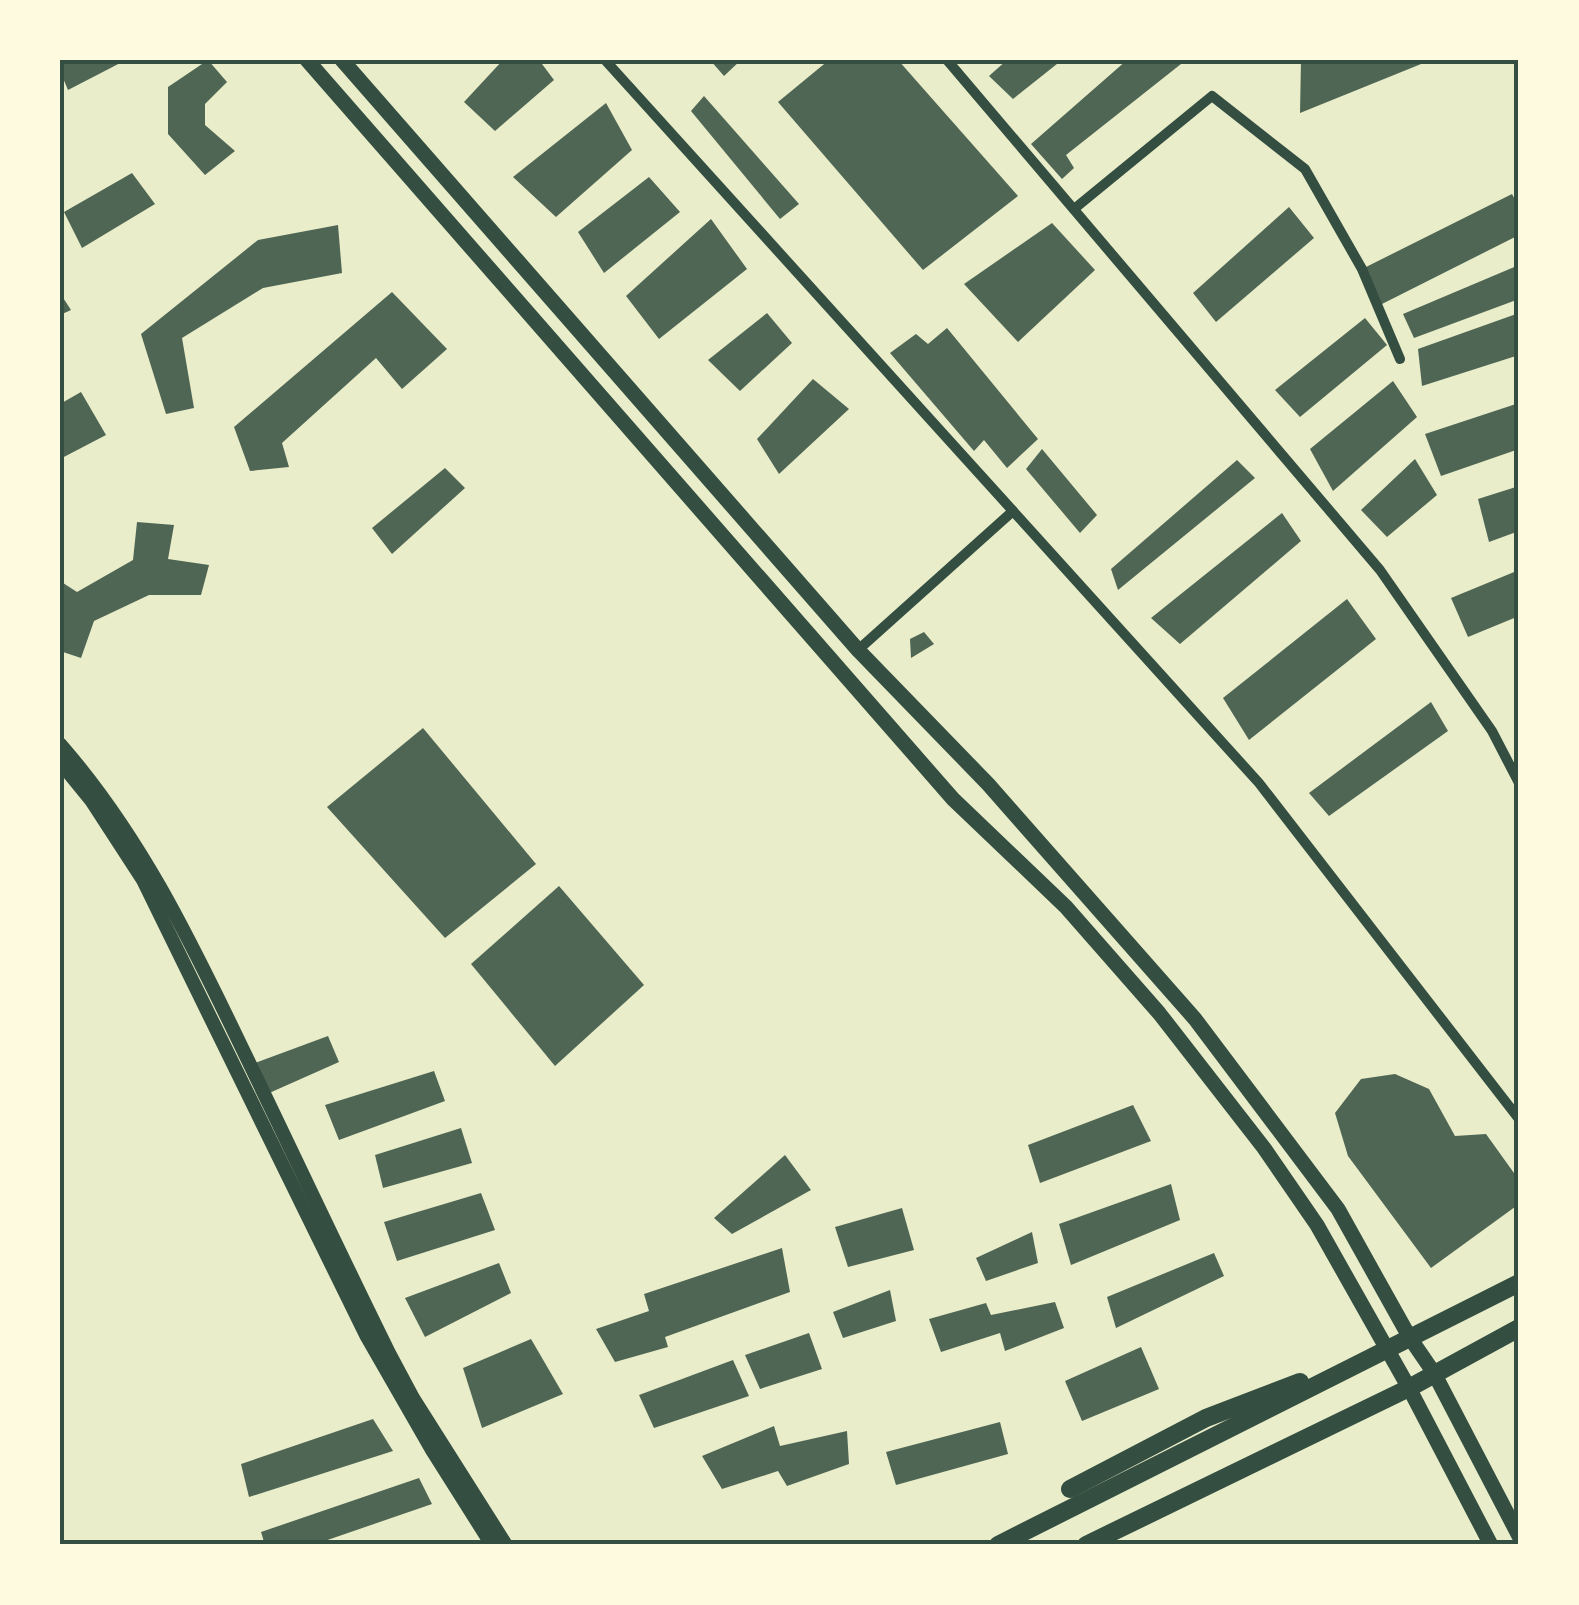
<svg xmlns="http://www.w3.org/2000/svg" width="1579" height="1605" font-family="Bitter,serif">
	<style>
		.building { fill: #4f6655 }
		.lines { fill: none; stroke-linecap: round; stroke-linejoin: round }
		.minor { stroke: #344e41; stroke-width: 10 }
		.tertiary { stroke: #344e41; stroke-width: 14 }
		.secondary { stroke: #344e41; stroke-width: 15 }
		.primary { stroke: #344e41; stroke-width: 18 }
		.neatline { fill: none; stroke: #344e41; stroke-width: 4 }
	</style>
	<rect width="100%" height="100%" fill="#e9edc9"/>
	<g class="building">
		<polygon points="60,60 126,60 68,90 60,71"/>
		<polygon points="208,60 227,82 205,104 205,125 235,151 205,175 168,134 168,87"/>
		<polygon points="503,60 539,60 554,80 495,131 464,102"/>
		<polygon points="710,60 741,60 724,76"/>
		<polygon points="829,60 898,60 1018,196 923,270 778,102"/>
		<polygon points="1007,60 1062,60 1013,99 989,76"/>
		<polygon points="1127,60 1178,60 1181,64 1066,155 1074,168 1062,179 1031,144"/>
		<polygon points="1301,60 1431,60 1300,113"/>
		<polygon points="704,96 799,204 780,219 691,111"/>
		<polygon points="606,103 632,150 556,217 513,177"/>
		<polygon points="132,173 155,204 82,248 64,212"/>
		<polygon points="649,177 680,212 604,273 578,232"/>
		<polygon points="1512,194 1519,207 1519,235 1380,305 1362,269"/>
		<polygon points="1289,207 1314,238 1216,322 1193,293"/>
		<polygon points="711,219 747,269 659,339 626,296"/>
		<polygon points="1052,223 1095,270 1018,342 964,284"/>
		<polygon points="338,225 342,273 263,288 182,338 194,408 166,414 141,334 258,240"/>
		<polygon points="1519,265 1519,299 1414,338 1403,314"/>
		<polygon points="392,292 447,349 402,389 376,358 282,443 289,467 250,471 234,427"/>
		<polygon points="60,293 71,310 60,315"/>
		<polygon points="767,313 792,343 740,391 708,360"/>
		<polygon points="1519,313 1519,355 1422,386 1418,349"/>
		<polygon points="1365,318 1387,345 1300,417 1275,390"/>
		<polygon points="947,328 1038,439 1007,468 984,440 974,451 890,353 916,334 928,344"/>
		<polygon points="813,379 849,409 779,474 757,439"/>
		<polygon points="1393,381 1417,417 1333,491 1310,449"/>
		<polygon points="81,392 106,435 60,459 60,404"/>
		<polygon points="1519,403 1519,449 1441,476 1425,434"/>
		<polygon points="1042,449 1097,515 1080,533 1026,469"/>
		<polygon points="1415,459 1437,495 1387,537 1361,510"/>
		<polygon points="1237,460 1255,478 1118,590 1111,569"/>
		<polygon points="445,468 465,488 392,554 372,528"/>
		<polygon points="1519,486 1519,531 1489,542 1478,499"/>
		<polygon points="1282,513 1301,541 1180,644 1151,618"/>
		<polygon points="137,522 174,525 168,559 209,565 201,595 149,595 94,621 81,658 60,651 60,581 77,592 133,560"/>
		<polygon points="1519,570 1519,616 1468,637 1451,598"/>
		<polygon points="1347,599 1376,639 1249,740 1223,698"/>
		<polygon points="924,632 934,644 911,658 910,639"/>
		<polygon points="1431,702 1448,731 1329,816 1309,793"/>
		<polygon points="423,728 536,864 445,938 327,807"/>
		<polygon points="559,886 644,985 555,1066 471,964"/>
		<polygon points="328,1036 339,1062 267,1094 255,1063"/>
		<polygon points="434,1071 445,1101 339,1140 325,1105"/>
		<polygon points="1395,1074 1429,1089 1455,1136 1486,1134 1519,1180 1519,1204 1431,1268 1348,1156 1335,1113 1361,1079"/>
		<polygon points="1133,1105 1151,1141 1040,1183 1028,1145"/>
		<polygon points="461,1128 472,1163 383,1188 375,1155"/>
		<polygon points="785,1155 811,1190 732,1234 714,1218"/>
		<polygon points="1171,1184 1180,1220 1071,1265 1059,1224"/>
		<polygon points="481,1193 495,1230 397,1261 384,1222"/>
		<polygon points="902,1208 914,1250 848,1267 835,1227"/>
		<polygon points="1032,1232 1038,1263 986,1281 976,1258"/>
		<polygon points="782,1248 790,1292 665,1337 668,1347 615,1362 596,1329 649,1311 644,1294"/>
		<polygon points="1214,1253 1224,1276 1116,1328 1107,1297"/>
		<polygon points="499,1263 511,1293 425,1337 405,1298"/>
		<polygon points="890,1290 896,1321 843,1338 833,1312"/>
		<polygon points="1055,1302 1064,1328 1005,1351 1000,1333 941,1352 929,1319 986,1303 991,1315"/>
		<polygon points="809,1333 822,1369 760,1389 745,1355"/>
		<polygon points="531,1339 563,1394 482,1428 463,1368"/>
		<polygon points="1141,1347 1159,1389 1082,1421 1065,1381"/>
		<polygon points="733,1360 749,1396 654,1428 639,1395"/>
		<polygon points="373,1419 393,1451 249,1497 241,1464"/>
		<polygon points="1000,1422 1008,1454 896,1485 886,1452"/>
		<polygon points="774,1426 780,1446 847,1431 849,1464 787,1486 778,1471 722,1489 702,1456"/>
		<polygon points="419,1478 432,1504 313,1545 265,1545 261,1532"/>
	</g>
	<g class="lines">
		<g class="minor">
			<polyline points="605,60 1259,783 1519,1119"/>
			<polyline points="947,60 1380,570 1492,731 1519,783"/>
			<polyline points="1074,209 1212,96 1305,169 1362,269 1400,359"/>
			<polyline points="858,650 1013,511"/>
		</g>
		<g class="tertiary">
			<path d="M60,744C141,837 190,940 243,1050C292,1151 339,1252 389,1353L413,1398L506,1545"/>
			<polyline points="60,762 91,800 143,880 366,1335 432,1450 492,1545"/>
		</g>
		<g class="secondary">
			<polyline points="307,60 953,799 1066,907 1159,1013 1264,1148 1317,1225 1409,1388 1491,1545"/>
			<polyline points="342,60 858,650 988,784 1195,1019 1338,1209 1410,1338 1434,1373 1519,1536"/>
		</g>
		<g class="primary">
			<polyline points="1070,1489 1206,1418 1300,1382"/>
			<polyline points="998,1545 1519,1283"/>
			<polyline points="1086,1545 1409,1388 1519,1328"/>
		</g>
	</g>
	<rect width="1579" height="1605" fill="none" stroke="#fefae0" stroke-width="125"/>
	<rect x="62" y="62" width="1454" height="1480" class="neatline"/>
</svg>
